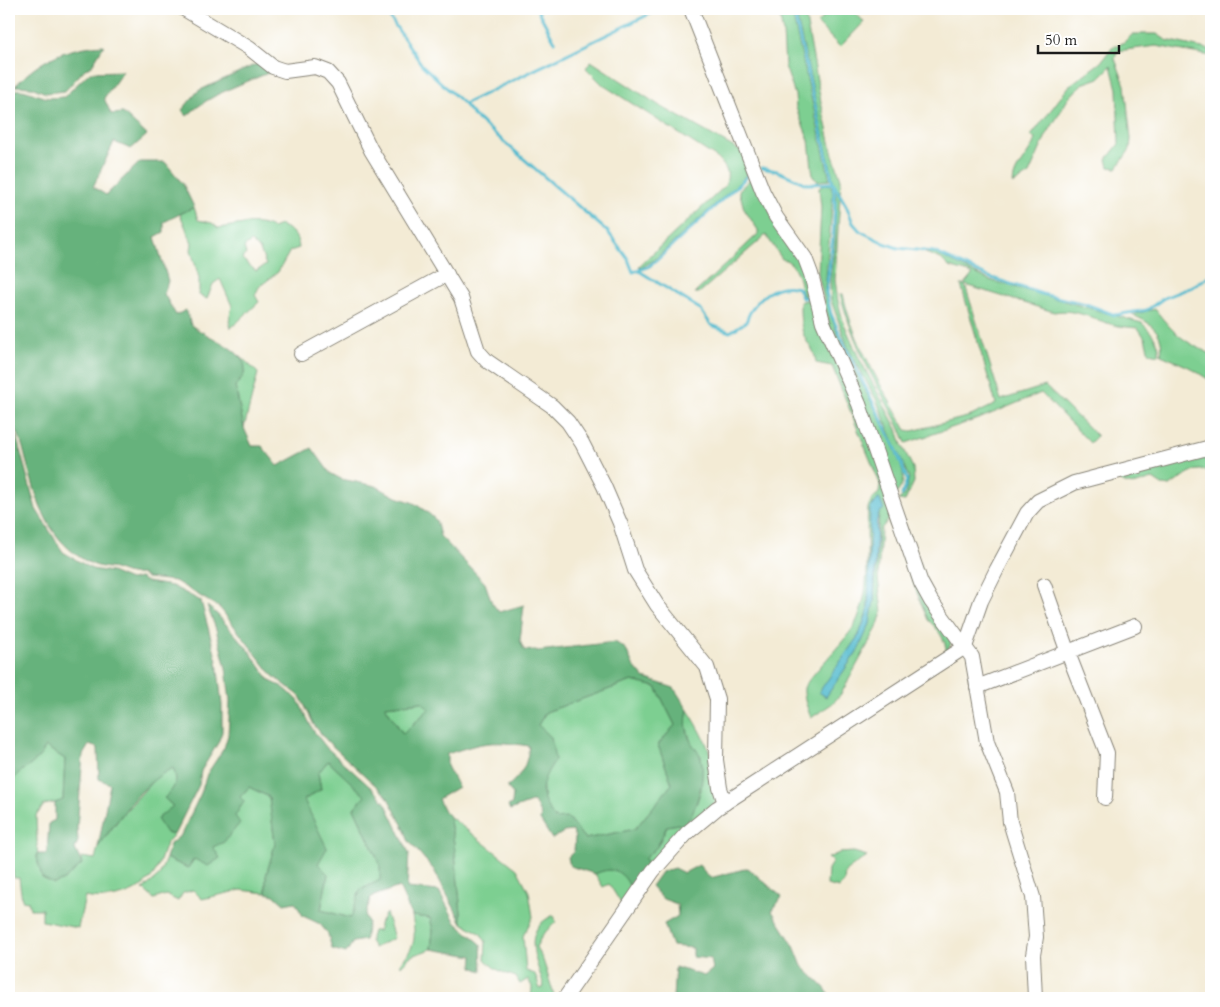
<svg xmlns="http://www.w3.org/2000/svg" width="1220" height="1007" font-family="Cardo,serif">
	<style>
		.green { fill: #7dcf91; stroke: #4c7656; fill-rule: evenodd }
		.forest { fill: #66b27b; stroke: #41674c; fill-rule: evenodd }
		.water { fill: #52bbcf; stroke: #376c76 }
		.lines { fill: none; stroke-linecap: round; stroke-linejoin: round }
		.stream { stroke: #52bbcf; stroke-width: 3 }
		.minor-casing { stroke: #888478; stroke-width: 16 }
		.minor { stroke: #fff; stroke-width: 14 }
	</style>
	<rect width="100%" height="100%" fill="#fff"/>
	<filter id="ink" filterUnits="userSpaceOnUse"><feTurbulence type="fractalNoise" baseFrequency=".02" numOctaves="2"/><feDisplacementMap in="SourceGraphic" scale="10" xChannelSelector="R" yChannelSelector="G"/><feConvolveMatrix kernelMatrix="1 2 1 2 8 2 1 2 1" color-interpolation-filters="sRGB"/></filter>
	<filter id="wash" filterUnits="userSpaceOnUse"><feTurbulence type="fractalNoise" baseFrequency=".0096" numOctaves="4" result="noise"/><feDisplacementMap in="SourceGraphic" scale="20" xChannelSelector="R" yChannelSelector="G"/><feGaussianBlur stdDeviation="1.12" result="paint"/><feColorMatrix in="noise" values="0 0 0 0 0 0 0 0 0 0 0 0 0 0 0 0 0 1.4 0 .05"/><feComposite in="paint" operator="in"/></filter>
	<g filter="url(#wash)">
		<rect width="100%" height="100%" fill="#f3ebd5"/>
		<g class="green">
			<polygon points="778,9 791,9 830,180 818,181 813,177 809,140 796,108 795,95 785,66 783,33"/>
			<polygon points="795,9 801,9 806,19 821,102 833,155 841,179 835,280 838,301 843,321 858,356 897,429 902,445 913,468 914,482 905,501 898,500 905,495 909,478 876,399 848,348 831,300 830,280 835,240 836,192"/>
			<polygon points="833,9 852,9 864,22 840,47 817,23"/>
			<path d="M1133,34H1157L1166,40L1211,50V56L1156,46L1117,51L1115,59L1125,85L1131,139L1130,149L1117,168L1109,167L1107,159L1119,144L1117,89L1111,66L1099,78L1082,84L1068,99L1046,136L1029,174L1013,184C1013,167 1030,156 1035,139L1031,136L1070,85L1101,62L1112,47L1123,43Z"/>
			<path d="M591,61L660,106L744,153L751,168L742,180L654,260L641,268L639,266L725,186C730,173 727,168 717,158L603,85L586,68Z"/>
			<path d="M755,175L805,268L815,303L951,643L946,656C948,642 938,629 928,620L888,520L881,529L878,578L882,612L877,628L841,694L833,703L811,718C808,710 803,697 804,688C805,681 847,639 854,626C873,592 865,545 868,508L873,498L879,493L880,484L832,366L816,363C814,348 811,350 805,338C800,328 800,313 800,302L810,299L808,295L803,296C799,283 798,262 782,259L766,235L699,293H695L758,234V230L744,209L739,190ZM873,503L879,513L874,601L858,650L826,696L845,656L859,635L868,610L870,516Z"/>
			<path d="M825,184L831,185L833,195L825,289C832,335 858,376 879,417C888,434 898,454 903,473C904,482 901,488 896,494L830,330L818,273L821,207L819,188Z"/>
			<path d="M194,207L198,220L212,223L218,228C237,226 254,219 272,228L280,225C291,230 298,235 299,248L290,251L278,272L259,287L255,295L259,302L231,328L229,321L232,306L220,279L213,284L207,299L199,295V278L191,250L192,243L180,214ZM251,242L260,250L266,265L256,271L242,259L246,254L244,247Z"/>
			<path d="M923,252L934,253L989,280L1142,323C1151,332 1161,342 1159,355L1149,353L1145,338L1138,328C1130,327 1122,327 1114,325C1094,320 1076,308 1054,312L965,285L1001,400L1045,386L1097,436L1090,443L1041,393L981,418L906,443C896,417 881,395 869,370C857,346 847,320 840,294H843C853,342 882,387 906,430L912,431L971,416L996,404L961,285H964L973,274L949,267L941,259Z"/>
			<path d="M1155,309C1174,334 1183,341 1211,354V381L1189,367L1161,355C1165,333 1151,322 1132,315Z"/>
			<path d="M239,355L258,373L244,428L235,385C248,374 246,369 239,355Z"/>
			<path d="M1211,452V472C1193,465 1184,477 1170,486L1162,485L1153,479C1134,484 1132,490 1114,476Z"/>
			<polygon points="632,681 656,687 675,725 658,745 672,784 635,829 585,839 568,818 555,819 544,803 538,725 546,712"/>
			<polygon points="423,702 429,709 403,734 385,706"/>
			<path d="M688,710C711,746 713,758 717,800L646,877L644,858L657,847L667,826L678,824L696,805L701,790V756L691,743L685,721Z"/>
			<path d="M46,747L65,759L63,801L44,805L36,816L38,864H82L81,857L95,859L98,847L122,815L158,775L173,767C178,782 176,788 164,798L173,806L166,833L174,835C162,844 163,859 155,872C141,895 109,902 85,897L78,928L42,921V909H30L28,901L22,900L19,878H14L9,848V784C14,780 16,775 20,772C32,765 38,759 46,747Z"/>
			<polygon points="328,761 366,796 354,808 380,864 381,880 360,890 351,918 321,910 328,874 318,864 304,800 321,789 318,773"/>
			<polygon points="249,787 269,797 275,844 266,876 266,893 241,890 202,899 193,890 183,893 178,901 166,895 154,899 143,889 159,876 166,858 188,868 194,859 219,857 213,847 244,802 240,797"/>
			<path d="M449,816L517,869L529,892L533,917L523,936L526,971L535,974L540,989L544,987C537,961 519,930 554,915L556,922L543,934L536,947L543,960L555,998H531L532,987L528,979L520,984L516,977C504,973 494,970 485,959L486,942L480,933L462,923L454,843Z"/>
			<polygon points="854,852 867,856 845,872 844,882 839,888 827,885 828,869 833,861 828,858 839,853"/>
			<polygon points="606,869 616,870 637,886 624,908 609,884 603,887 595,874"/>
			<polygon points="386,913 394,938 374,948 370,941 373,931 379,931 379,924"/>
			<path d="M412,916L430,918L433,930L431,949L411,956L401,966L400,963C416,946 416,938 412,916Z"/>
		</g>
		<g class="forest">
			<path d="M104,45L91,67L85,69L65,91L46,93L31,87L15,86C40,59 67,47 104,45Z"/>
			<path d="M261,62L275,70C246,83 210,93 187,116L182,110L198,91Z"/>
			<path d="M123,71L104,98L111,114L123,113L147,135L131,149L114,142L93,187L106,195L140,162H165L183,184L194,207L164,222V232L155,237L168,281L164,294L176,315L186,310L191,325C210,340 268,356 235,386L244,428L252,446H262L278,466L312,448L330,473L341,479L376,486L394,496L414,503L427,512L436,520L440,536L485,583L492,603L499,612L524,605L520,641L524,650L538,651L615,642L626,649L633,665L644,678L674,688L688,710C685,721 686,735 693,745C695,749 700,753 701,758C706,780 697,807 685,826L678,824L667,826L657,847L645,858L647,869L637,886L629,885C621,869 610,867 595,874L570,866L568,857L574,851L575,838L573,831L564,832L552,839L540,820L541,816L534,801L510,810L508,806L512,804L513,794L507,787C522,774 527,766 529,746C490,740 484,742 447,754V766L458,787L438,799L444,811L449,816L454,843L462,923L434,870L408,840L405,830L387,796L328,742L314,725L300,696L273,676L220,608L175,581L147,578L141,574C124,576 122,569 108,568C93,566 86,562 74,553C44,530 36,495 26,460C22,444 19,431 9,419V92C23,86 31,94 44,97C50,99 58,97 64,97L90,72ZM632,681L656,687L675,725L658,745L672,784L635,829L585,839L568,818L555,819C537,793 539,785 555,760L551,737L538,725L546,712ZM422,702L429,709L403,734L385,706Z"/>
			<path d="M16,435L36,509L63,552L92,569L111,572L130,580L140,578L147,582L172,586L201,601L217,661L222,705V732L218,743L201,771L199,785L174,835L166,833L157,819L173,806L164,798C175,788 179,781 173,768C141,783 119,819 98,847L110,784L99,779L98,748L89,745L83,755L77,828L78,841L75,849L82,864L64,880L54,884L42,878L36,854H47L49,823L55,820V803L63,800L65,759L46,747C37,761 33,764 20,772C16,775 14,780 9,784V462Z"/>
			<path d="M207,606L216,613L248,649L270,681L283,687L298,700L313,730L326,747L378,794L386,804L409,853L407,888L439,891L456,923L481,944L482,971L472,967L473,956L431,949L433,930L430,918L412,916L399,887L371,897L365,916L368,922L365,940L353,942L346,953L332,949L328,934L320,924L303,916L295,902L284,904L274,895L266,893V876L275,844L269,797L249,787L240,797L244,801L235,816L240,823L224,842L213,847L220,858L208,866L194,859L188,868L166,858L170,844L181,835L201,793L207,774L224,748L228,735L230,701L226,668L216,629ZM328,761L365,796L354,808L380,864V880L360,890L351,918L321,910L328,874L318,864L327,848L304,800L321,789L318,773Z"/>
			<polygon points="699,865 710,878 748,868 782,897 772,911 794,946 802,966 825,988 831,998 673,998 675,967 704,976 713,969 711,959 693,957 693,948 672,946 664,924 678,916 677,904 663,899 651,886 661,872 674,868 684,873"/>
		</g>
		<polygon class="water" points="879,498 884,509 879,513 877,520 874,601 870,624 858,650 826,697 819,692 859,635 868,610 870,509"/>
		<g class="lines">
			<g class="stream">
				<polyline points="384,9 422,65 464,104 472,114 608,232 628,259 633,272 648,267 657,260 750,174"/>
				<polyline points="537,9 555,42"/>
				<polyline points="793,9 833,183 835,203 833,237 826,292 831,314 847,350 896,449 907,480 902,495"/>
				<polyline points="464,104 660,9"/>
				<polyline points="762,168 777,171 807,184 833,183 846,205 853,223 860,231 884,243 898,248 934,252 989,277 1042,294 1086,304 1115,315 1147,310 1164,298 1192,287 1211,275"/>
				<path d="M639,271L700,309L711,325L730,332L746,322C753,300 775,281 798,288L802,298L808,297"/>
			</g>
		</g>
	</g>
	<g filter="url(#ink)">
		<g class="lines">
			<g class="minor-casing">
				<g id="minor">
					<polyline points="184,9 249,48 273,67 285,71 315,67 328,72 338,83 371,150 461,298 478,351 487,361 552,406 568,422 582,443 604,486 620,523 635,570 657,605 707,667 717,699 716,760 720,788 725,803"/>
					<polyline points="691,9 763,192 776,217 805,258 811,274 823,322 859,404 921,583 931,601 972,657 987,742 1007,792 1010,822 1033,897 1036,937 1033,955 1035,998"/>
					<polyline points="301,354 447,274"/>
					<polyline points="1044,585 1068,653 1107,753 1105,798"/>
					<polyline points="977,687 1135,626"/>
					<polyline points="565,998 653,871 687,833 717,808 965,647 981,601 997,569 1027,513 1038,501 1074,483 1211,447"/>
				</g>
			</g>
			<use href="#minor" class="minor"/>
		</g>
	</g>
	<rect width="1220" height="1007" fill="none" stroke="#fff" stroke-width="30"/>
	<path d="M1038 45v8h81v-8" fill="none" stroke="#1c1c1c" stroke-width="2.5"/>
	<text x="1045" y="45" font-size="15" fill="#1c1c1c" stroke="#ffffff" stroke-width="4" paint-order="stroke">50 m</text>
</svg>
